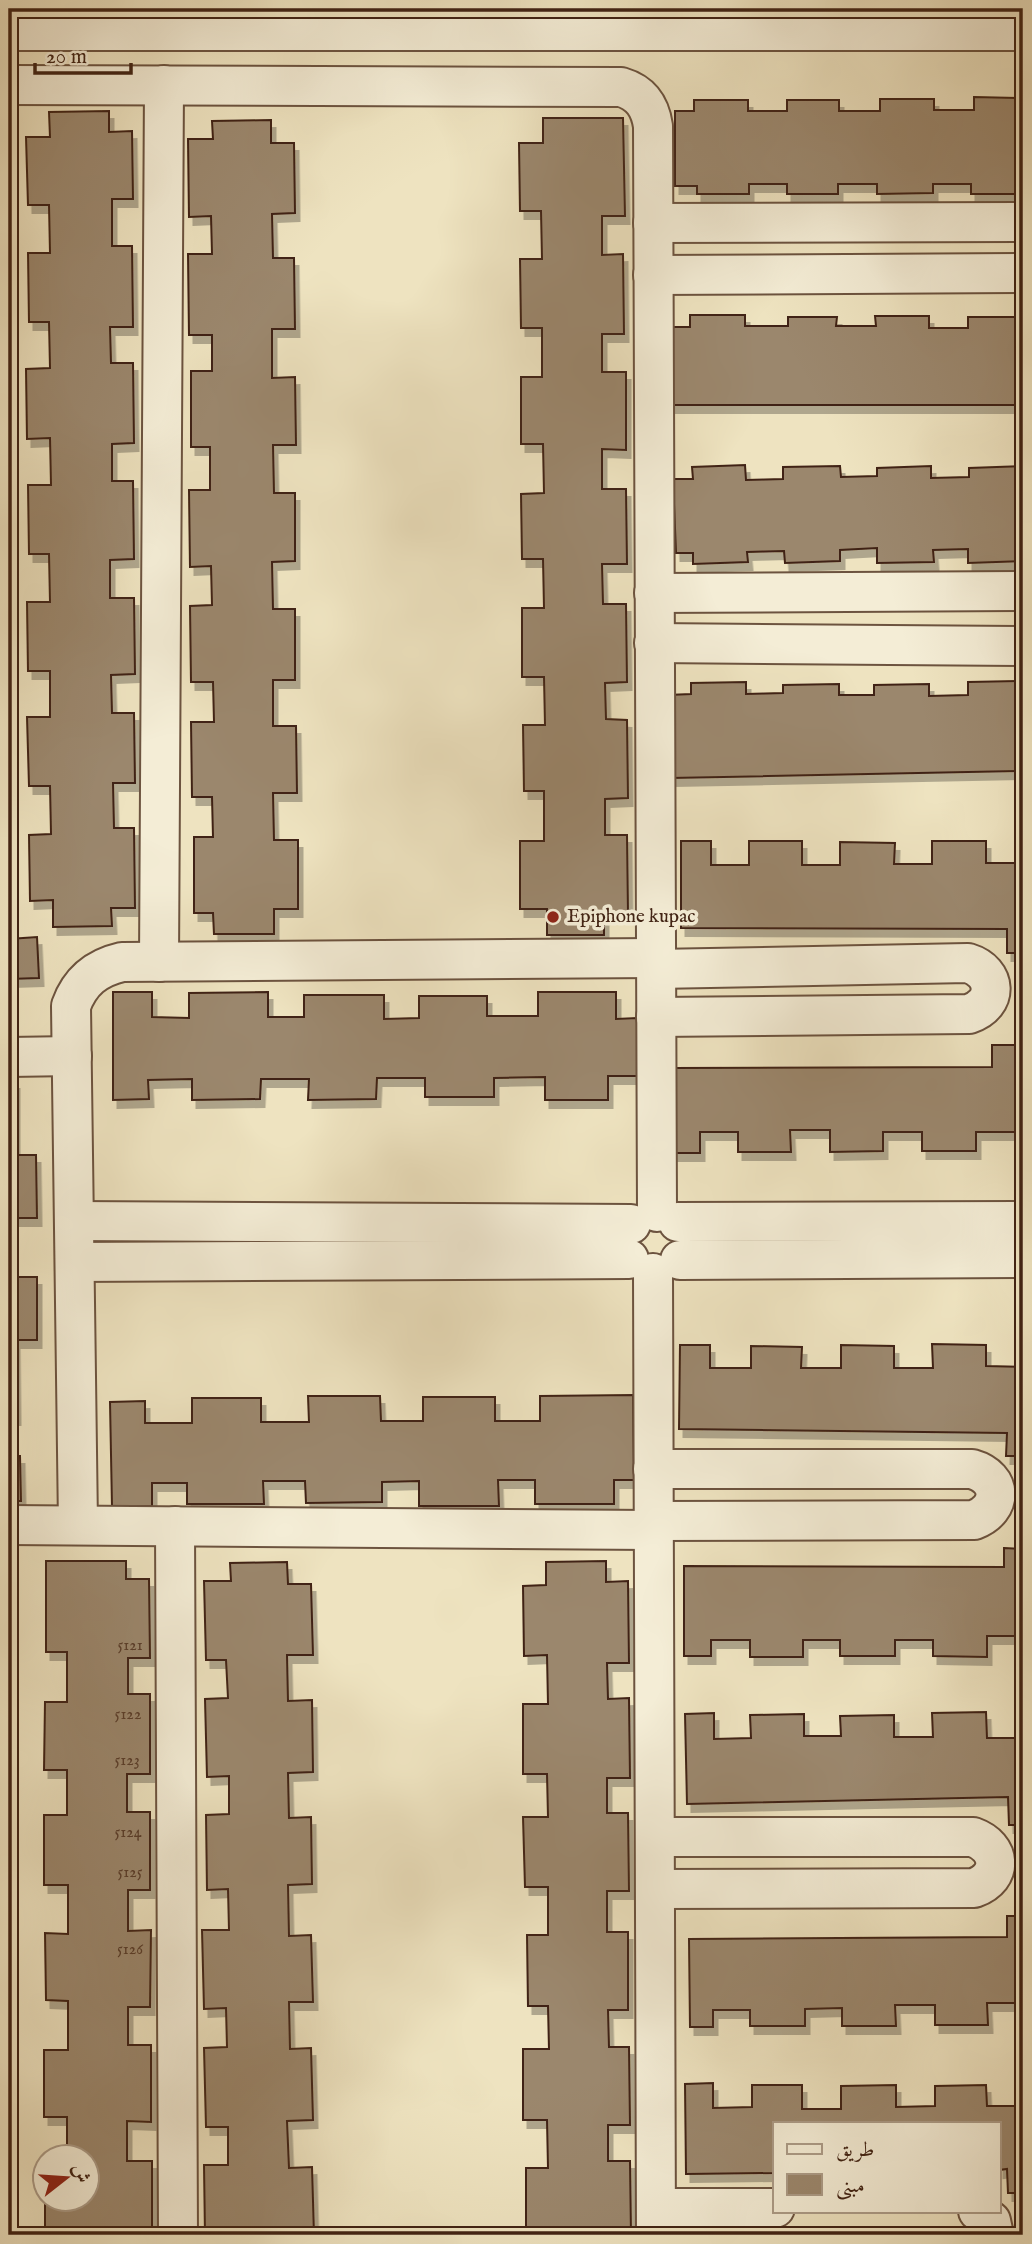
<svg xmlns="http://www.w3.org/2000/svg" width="1032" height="2244" font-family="'IM FELL English',Amiri,serif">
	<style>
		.building { fill: #9b876d; stroke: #412314; stroke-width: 2; filter: url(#shadow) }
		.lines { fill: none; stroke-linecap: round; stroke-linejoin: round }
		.minor-casing { stroke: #6c533f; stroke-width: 42 }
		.minor { stroke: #f4edd6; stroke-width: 38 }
		.poi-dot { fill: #8f2418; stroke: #f4edd6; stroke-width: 2.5 }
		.labels { text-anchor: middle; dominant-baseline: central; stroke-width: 7; stroke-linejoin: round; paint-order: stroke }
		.number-label { font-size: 16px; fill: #583c2a }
		.poi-label { font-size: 19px; fill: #412314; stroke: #f4edd6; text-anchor: start }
	</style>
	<defs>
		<filter id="shadow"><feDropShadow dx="4.5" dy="8" stdDeviation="0" flood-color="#0004"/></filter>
	</defs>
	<rect width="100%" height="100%" fill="#eee3c0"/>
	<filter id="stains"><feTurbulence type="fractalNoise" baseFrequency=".00286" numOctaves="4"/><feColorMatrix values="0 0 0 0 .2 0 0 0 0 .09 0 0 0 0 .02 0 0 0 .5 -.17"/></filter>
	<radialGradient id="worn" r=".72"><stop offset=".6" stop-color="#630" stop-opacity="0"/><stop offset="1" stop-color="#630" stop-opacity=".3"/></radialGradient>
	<g class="building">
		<polygon points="974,97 1023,98 1023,194 971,194 971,184 933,184 933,193 877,194 877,184 838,184 838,194 787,194 787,184 749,184 749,194 697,194 697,186 675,186 675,111 694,111 694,100 748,100 748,111 787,111 787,100 839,100 839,111 880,111 880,99 934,99 934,110 974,110"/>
		<polygon points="109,111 109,132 132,131 133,199 112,199 112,246 132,246 133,327 110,327 111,363 133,363 134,443 112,444 112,481 133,481 134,559 110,560 110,598 134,598 135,674 111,675 112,713 134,713 135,783 113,783 114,828 134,828 135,908 111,908 112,926 53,927 53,900 30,901 29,835 51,834 50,786 29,786 27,717 50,717 50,671 28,671 27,602 50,602 49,554 29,554 28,485 51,485 50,438 27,439 26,369 50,368 49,322 29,322 28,253 50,253 49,205 28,205 26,137 50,137 49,112"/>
		<polygon points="543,118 623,118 625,216 602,216 602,255 623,254 624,334 602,334 602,372 626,372 626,450 602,449 602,489 626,489 627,564 602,564 603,604 626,604 627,682 605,683 606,719 627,720 628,798 605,799 605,835 627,835 628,914 604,914 604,935 547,935 547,909 520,909 520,841 544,841 544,791 524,791 523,725 545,725 544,677 522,677 522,608 544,608 543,559 522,559 521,494 544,493 543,444 521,444 521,377 542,377 542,328 521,328 520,259 542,259 541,211 520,211 519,143 543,143"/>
		<polygon points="271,120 271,143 294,143 295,213 272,214 273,258 294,258 295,329 272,329 272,378 295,377 296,445 273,445 274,493 295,493 295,561 272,562 273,609 295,609 295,680 273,680 273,726 296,726 297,793 273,793 274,840 298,840 298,909 274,909 274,934 214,934 213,913 194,913 194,837 213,837 212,797 192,797 191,722 214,722 213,682 191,682 190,606 212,605 211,566 190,567 189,490 210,490 210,447 191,447 191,371 212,371 212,335 189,335 188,254 212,254 211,216 189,217 188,139 213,139 212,121"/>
		<polygon points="690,315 745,315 745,326 788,326 788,317 837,317 836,326 876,326 875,316 929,316 929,328 968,328 968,317 1021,317 1023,405 669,405 669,327 690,327"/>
		<polygon points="745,465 746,480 783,479 783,467 840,466 841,477 877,476 877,468 931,466 931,478 969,477 969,468 1023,466 1023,561 968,563 968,549 933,550 934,562 877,563 877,548 840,550 840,561 785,563 784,551 747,552 748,562 693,564 693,553 676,553 673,479 693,479 692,467"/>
		<polygon points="1023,681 1023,771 670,778 668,695 691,694 691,683 746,682 746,694 783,693 783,685 839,684 839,695 874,695 874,685 929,684 929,696 968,695 968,682"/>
		<polygon points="681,841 711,841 711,865 749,865 749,841 802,841 802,865 840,865 840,842 895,843 894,864 932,864 932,841 986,841 986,863 1023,863 1023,953 1007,953 1007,929 681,928"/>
		<polygon points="37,937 39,978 9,979 9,939"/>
		<polygon points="113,992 152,992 152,1017 189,1018 189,993 268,992 268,1017 304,1017 304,995 384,995 384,1019 419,1018 419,996 487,996 487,1016 538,1016 538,992 616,992 616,1019 637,1018 637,1076 608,1076 608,1100 545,1100 545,1077 494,1078 494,1097 425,1097 425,1078 377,1078 376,1099 308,1100 309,1079 261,1079 260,1099 192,1100 192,1079 148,1080 149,1099 113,1100"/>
		<polygon points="992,1045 1023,1045 1021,1132 976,1132 976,1151 922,1151 922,1132 883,1132 883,1151 830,1152 830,1130 790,1130 791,1152 738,1152 738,1132 700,1132 700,1153 672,1153 672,1068 992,1067"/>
		<polygon points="9,1081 15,1081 15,1155 36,1155 37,1218 9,1218"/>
		<polygon points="9,1277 37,1277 37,1340 15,1340 16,1417 9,1417"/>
		<polygon points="932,1344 986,1345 986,1366 1023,1367 1023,1456 1006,1456 1007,1433 679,1429 680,1345 710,1345 710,1368 751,1368 751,1346 802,1347 801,1368 841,1368 841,1345 894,1346 894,1368 933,1368"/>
		<polygon points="633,1395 634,1480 614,1480 614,1504 535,1504 535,1480 498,1480 499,1506 419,1506 419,1481 382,1482 382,1502 306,1503 305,1481 263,1481 264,1504 187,1504 187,1483 152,1483 152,1506 112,1507 110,1402 145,1401 145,1423 192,1423 192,1398 261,1398 261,1422 309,1422 308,1396 380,1396 381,1421 423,1421 423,1397 495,1397 495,1421 540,1421 540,1396"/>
		<polygon points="9,1456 20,1456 21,1501 9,1501"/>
		<polygon points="1004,1548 1023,1549 1023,1636 987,1636 987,1657 933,1656 933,1640 895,1640 895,1656 840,1656 840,1640 803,1640 803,1657 750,1657 750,1640 711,1640 711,1656 684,1656 684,1566 1004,1567"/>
		<polygon points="46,1561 126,1561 126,1579 149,1579 150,1658 128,1658 128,1694 150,1694 150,1774 127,1774 127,1812 150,1812 150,1890 128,1890 128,1931 151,1930 150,2007 128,2007 128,2045 151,2045 151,2122 127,2121 127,2161 152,2161 152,2235 45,2233 45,2167 46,2198 88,2198 88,2156 67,2156 67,2117 44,2117 44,2050 68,2050 68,2001 46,2000 45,1933 68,1934 68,1885 44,1885 44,1815 67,1815 67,1770 44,1770 45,1702 67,1702 67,1652 46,1652"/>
		<polygon points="606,1561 606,1582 628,1581 629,1663 607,1663 608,1699 629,1698 630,1778 607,1778 607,1813 628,1813 629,1891 607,1891 607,1932 628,1932 628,2010 608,2010 609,2047 629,2047 630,2125 608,2125 608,2161 630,2161 631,2235 526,2235 526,2168 548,2168 547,2120 523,2120 523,2049 549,2049 548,2006 528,2006 527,1935 548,1935 548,1887 525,1887 523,1817 548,1817 547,1774 523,1774 523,1704 548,1704 547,1655 524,1656 523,1586 546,1585 546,1562"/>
		<polygon points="287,1562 288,1584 311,1584 313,1655 287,1655 288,1701 312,1700 313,1772 288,1773 289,1818 311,1817 312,1884 288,1885 289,1936 311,1935 313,2002 289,2002 290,2049 311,2048 313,2120 287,2121 289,2168 312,2167 314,2235 205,2235 204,2165 228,2165 228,2127 206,2127 204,2048 227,2047 226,2008 204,2009 202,1930 229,1930 228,1889 207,1890 206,1815 229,1814 229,1776 207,1777 205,1699 228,1698 226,1660 206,1660 204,1581 231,1581 230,1563"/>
		<polygon points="986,1712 987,1738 1023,1738 1023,1825 1009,1825 1008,1797 687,1804 685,1714 714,1713 714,1739 751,1738 750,1715 804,1714 804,1736 841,1736 840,1716 894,1715 894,1737 933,1737 932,1713"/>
		<polygon points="1007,1916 1023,1916 1023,2003 987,2003 988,2025 935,2025 935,2005 895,2005 896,2026 842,2026 842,2008 805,2009 805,2026 750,2026 750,2010 713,2010 713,2027 690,2027 689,1939 1007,1937"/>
		<polygon points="713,2083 713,2108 752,2107 752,2085 802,2085 802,2109 841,2109 841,2086 896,2085 896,2107 935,2106 935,2086 986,2085 987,2106 1023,2106 1023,2193 1008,2193 1007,2169 999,2170 999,2123 775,2123 775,2173 686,2174 685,2084"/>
	</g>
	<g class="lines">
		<g class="minor-casing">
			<g id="minor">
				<polyline points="9,31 1023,31"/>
				<path d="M9,85L621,87C641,93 650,106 653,126L657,1212"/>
				<polyline points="653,223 1023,222"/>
				<polyline points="653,275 1023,273"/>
				<polyline points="654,593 1023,591"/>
				<polyline points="654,643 1023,646"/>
				<polyline points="159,962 164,85"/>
				<path d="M656,969L968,963C997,972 999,1004 969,1014L656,1017"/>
				<polyline points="9,1057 72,1056"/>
				<polyline points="74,1221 631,1224"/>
				<polyline points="678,1222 1023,1221"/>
				<polyline points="680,1260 1023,1258"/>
				<polyline points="75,1262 629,1259"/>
				<polyline points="653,1273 656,2235"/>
				<path d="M653,1521L974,1520C1003,1509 1003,1478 972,1469H653"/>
				<polyline points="9,1525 652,1530"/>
				<path d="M78,1525L71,1006C80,981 96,968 122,962L656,958"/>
				<polyline points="175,1526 178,2235"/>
				<path d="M655,1837H973C1001,1847 1004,1877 974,1888L655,1889"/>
				<polyline points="656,2208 775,2208"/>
				<polyline points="978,2211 991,2221 994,2235"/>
			</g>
		</g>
		<use href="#minor" class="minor"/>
	</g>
	<circle class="poi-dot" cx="553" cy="917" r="7"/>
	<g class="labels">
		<g class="number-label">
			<text x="130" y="1646">5121</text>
			<text x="128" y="1715">5122</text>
			<text x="127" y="1761">5123</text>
			<text x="128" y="1833">5124</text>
			<text x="130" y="1873">5125</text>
			<text x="130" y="1950">5126</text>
		</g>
		<g class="poi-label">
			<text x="567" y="917">Epiphone kupac</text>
		</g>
	</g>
	<rect width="1032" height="2244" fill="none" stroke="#eee3c0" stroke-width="35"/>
	<rect x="10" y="10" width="1011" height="2223" fill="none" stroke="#412314" stroke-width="3.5"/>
	<rect x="18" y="18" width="997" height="2209" fill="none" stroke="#412314" stroke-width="2"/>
	<rect x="773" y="2122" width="228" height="91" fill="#f4edd6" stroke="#ac9c88" stroke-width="2"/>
	<rect x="787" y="2144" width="35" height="10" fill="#f4edd6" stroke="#ac9c88" stroke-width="2"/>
	<text x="836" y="2156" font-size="21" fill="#412314">طريق</text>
	<rect x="787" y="2174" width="35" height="21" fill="#9b876d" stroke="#ac9c88" stroke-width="2"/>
	<text x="836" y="2192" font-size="21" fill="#412314">مبنى</text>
	<g transform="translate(66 2178) rotate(73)"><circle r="33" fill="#f4edd6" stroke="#ac9c88" stroke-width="2"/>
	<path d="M0-5L12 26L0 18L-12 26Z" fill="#8f2418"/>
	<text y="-10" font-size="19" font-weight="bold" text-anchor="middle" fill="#412314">ش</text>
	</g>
	<path d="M35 63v10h96v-10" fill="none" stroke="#412314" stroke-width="3.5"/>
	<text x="46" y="63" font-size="21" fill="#412314" stroke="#f4edd6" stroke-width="5" paint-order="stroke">20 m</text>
	<rect width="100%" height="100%" filter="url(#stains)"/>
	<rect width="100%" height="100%" fill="url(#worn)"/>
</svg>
